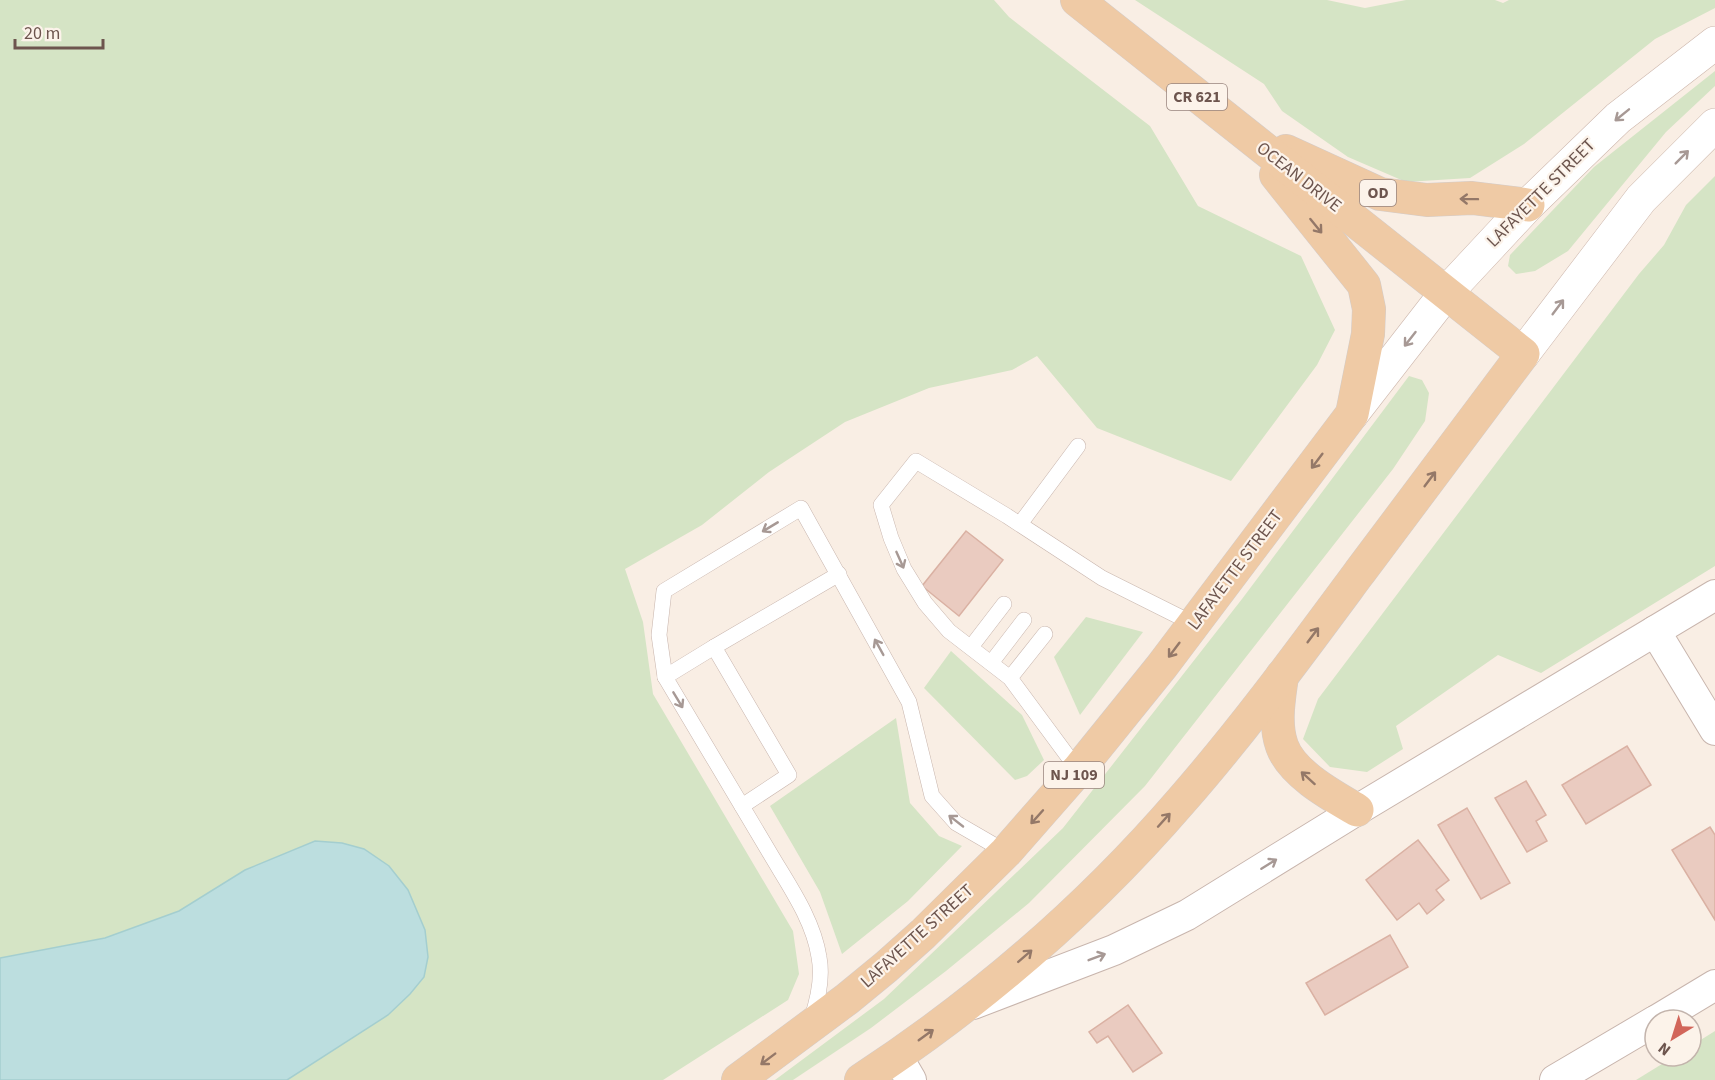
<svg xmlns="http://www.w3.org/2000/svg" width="1715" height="1080" font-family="'Source Sans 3',sans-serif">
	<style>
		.green { fill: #d5e4c5 }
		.water { fill: #bcdedf; stroke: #a4cecf; stroke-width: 1.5 }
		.building { fill: #eacbc0; stroke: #dab1a3; stroke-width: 1.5 }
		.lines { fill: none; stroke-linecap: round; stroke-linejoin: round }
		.lane-casing { stroke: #c8b5ad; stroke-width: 16 }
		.street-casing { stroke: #c8b5ad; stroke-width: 32 }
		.secondary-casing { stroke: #cdb7ad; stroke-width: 34 }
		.primary-casing { stroke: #d3ccca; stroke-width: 34 }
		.lane { stroke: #fff; stroke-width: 15 }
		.street { stroke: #fff; stroke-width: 30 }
		.secondary { stroke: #fff; stroke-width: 33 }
		.primary { stroke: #efcaa5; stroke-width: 33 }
		.oneway { stroke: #a79995 }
		.oneway2 { stroke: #947868 }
		.labels { text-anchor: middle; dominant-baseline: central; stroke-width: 4.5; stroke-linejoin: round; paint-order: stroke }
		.shield { fill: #fcf3ea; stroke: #98847d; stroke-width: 1.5 }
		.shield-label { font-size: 16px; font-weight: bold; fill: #6d554e }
		.street-label { font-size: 18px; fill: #6d554e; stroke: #fcf3ea }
	</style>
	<rect width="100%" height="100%" fill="#f9eee4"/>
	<g class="green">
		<polygon points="0,0 994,0 1009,17 1150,126 1198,206 1301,256 1335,330 1317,365 1231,481 1097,428 1037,356 1012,370 929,388 845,422 769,472 702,525 625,569 643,622 653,694 793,931 799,974 788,1000 663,1080 287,1080 388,1015 410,994 424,977 428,957 408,890 389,866 364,849 315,841 245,870 179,911 105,938 0,958"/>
		<polygon points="1135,0 1327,0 1365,8 1406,0 1495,0 1503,3 1509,0 1715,0 1715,8 1655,39 1524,144 1470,178 1406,182 1348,157 1282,111 1264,84"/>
		<polygon points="1715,71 1715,86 1666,132 1568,251 1535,271 1516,274 1508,266 1510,255 1594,167"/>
		<polygon points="1715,176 1715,566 1541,673 1498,655 1396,726 1403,749 1367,772 1330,767 1303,739 1318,699 1639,274 1664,245 1686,205"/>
		<polygon points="1409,376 1422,380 1429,393 1425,421 1393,469 1145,786 1029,903 946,971 871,1028 793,1080 775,1080 884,999 1063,828 1242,599"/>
		<polygon points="1086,617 1143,632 1080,715 1054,657"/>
		<polygon points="951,651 1022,715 1044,760 1027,776 1015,780 924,688"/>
		<polygon points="896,718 910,803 939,836 962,846 908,901 842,954 820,892 770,806"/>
		<polygon points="1715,1031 1715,1080 1636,1080 1675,1056 1691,1056 1691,1046"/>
	</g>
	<polygon class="water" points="315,841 342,843 364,849 389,866 408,890 425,930 428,957 424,977 410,994 388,1015 287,1080 0,1080 0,958 105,938 179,911 245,870"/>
	<g class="building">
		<polygon points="966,531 1003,560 959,616 922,586"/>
		<polygon points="1627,746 1651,785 1586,824 1562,785"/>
		<polygon points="1526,781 1546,815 1536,821 1547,841 1527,852 1495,798"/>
		<polygon points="1467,808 1510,883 1481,899 1438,825"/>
		<polygon points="1710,827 1715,835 1715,920 1672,850"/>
		<polygon points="1418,840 1449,880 1436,890 1444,900 1427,914 1419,903 1397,920 1366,880"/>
		<polygon points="1390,935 1408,967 1325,1015 1306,983"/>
		<polygon points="1128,1005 1162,1053 1133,1072 1108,1036 1097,1043 1089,1032"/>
	</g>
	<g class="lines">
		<g class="lane-casing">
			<g id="lane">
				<polyline points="1020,524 1078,446"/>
				<polyline points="714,647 839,574"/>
				<polyline points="971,647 1004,604"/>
				<polyline points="991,663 1024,620"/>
				<polyline points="665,677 714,647 789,775 742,806"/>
				<polyline points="1010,678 1045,634"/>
				<polyline points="1078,770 1010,678 949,631 925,603 904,569 891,538 881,505 916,461 1007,516 1102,578 1194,624"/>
				<path d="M811,1020C818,1000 823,978 819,957C813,918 787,883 768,850C734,792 699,735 665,677L659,635L664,591L801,508L909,702L932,796L956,823L1006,852"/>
			</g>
		</g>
		<g class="street-casing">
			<g id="street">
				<polyline points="1655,631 1715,730"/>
				<polyline points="973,1004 1114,950 1187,915 1357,810 1715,595"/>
				<polyline points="1657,1020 1715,985"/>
				<polyline points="897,1056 911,1080"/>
				<polyline points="1555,1080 1655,1021"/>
			</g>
		</g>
		<g class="secondary-casing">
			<g id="secondary">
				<polyline points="1523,354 1641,199 1715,125"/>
				<polyline points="1352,414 1446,293 1528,205 1618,118 1715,43"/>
			</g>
		</g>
		<g class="primary-casing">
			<g id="primary">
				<polyline points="1286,151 1380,194 1427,200 1472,198 1528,205"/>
				<path d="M1282,676C1279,698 1274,724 1282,746C1292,774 1333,796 1357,810"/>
				<polyline points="738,1080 847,999 886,967 923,934 1006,852 1078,770 1162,666 1352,414 1368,334 1369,309 1364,285 1276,175"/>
				<path d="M861,1080C980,1002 1089,908 1182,800C1245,728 1302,650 1359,573C1414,500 1469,427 1523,354L1077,0"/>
			</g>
		</g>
		<use href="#lane" class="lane"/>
		<use href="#street" class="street"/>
		<use href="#secondary" class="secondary"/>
		<use href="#primary" class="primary"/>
	</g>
	<defs><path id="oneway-shaft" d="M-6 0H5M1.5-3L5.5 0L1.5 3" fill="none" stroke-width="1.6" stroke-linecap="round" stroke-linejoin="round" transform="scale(1.5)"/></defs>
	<g class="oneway">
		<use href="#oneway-shaft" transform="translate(1622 115) rotate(141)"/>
		<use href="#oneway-shaft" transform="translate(1682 157) rotate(-45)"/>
		<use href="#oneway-shaft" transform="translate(1558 307) rotate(-53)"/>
		<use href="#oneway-shaft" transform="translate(1410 339) rotate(128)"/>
		<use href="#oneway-shaft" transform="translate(770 527) rotate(149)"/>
		<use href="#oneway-shaft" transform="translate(900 560) rotate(66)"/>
		<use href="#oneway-shaft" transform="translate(879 647) rotate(-119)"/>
		<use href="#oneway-shaft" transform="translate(678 700) rotate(59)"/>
		<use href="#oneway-shaft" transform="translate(956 821) rotate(-142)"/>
		<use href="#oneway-shaft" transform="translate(1269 864) rotate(-32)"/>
		<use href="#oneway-shaft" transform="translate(1097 957) rotate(-21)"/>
	</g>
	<g class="oneway2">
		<use href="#oneway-shaft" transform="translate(1469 199) rotate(-179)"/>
		<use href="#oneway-shaft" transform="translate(1316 226) rotate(51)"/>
		<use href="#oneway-shaft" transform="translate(1317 461) rotate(127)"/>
		<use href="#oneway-shaft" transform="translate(1430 479) rotate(-53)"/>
		<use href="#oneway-shaft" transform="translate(1313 635) rotate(-53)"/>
		<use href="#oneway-shaft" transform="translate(1174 650) rotate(127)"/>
		<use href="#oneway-shaft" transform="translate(1308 778) rotate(-138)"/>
		<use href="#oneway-shaft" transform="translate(1037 817) rotate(132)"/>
		<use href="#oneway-shaft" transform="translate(1164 820) rotate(-48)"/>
		<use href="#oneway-shaft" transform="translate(1025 956) rotate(-41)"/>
		<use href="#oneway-shaft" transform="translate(926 1035) rotate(-36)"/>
		<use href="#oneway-shaft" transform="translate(768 1059) rotate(143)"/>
	</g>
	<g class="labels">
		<g class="shield">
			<rect x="1167" y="84" width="60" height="26" rx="4.5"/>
			<rect x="1360" y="180" width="36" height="26" rx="4.5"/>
			<rect x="1044" y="762" width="60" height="26" rx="4.5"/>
		</g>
		<g class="shield-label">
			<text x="1197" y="97">CR 621</text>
			<text x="1378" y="193">OD</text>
			<text x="1074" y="775">NJ 109</text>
		</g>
		<g class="street-label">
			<text transform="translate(1299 177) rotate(38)">OCEAN DRIVE</text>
			<text transform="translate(1541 193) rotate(-45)">LAFAYETTE STREET</text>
			<text transform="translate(1235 570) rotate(-53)">LAFAYETTE STREET</text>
			<text transform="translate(917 936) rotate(-42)">LAFAYETTE STREET</text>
		</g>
	</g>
	<g transform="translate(1673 1038) rotate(218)"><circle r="28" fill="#fcf3ea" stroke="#c3b4ac" stroke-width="1.5"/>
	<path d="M0-4.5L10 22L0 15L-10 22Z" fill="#d2665a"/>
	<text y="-9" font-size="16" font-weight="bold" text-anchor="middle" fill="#6d554e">N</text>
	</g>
	<path d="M15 39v9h88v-9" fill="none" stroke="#6d554e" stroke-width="3"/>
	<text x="24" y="39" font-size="18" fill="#6d554e" stroke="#fcf3ea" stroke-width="4.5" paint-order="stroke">20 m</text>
</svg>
